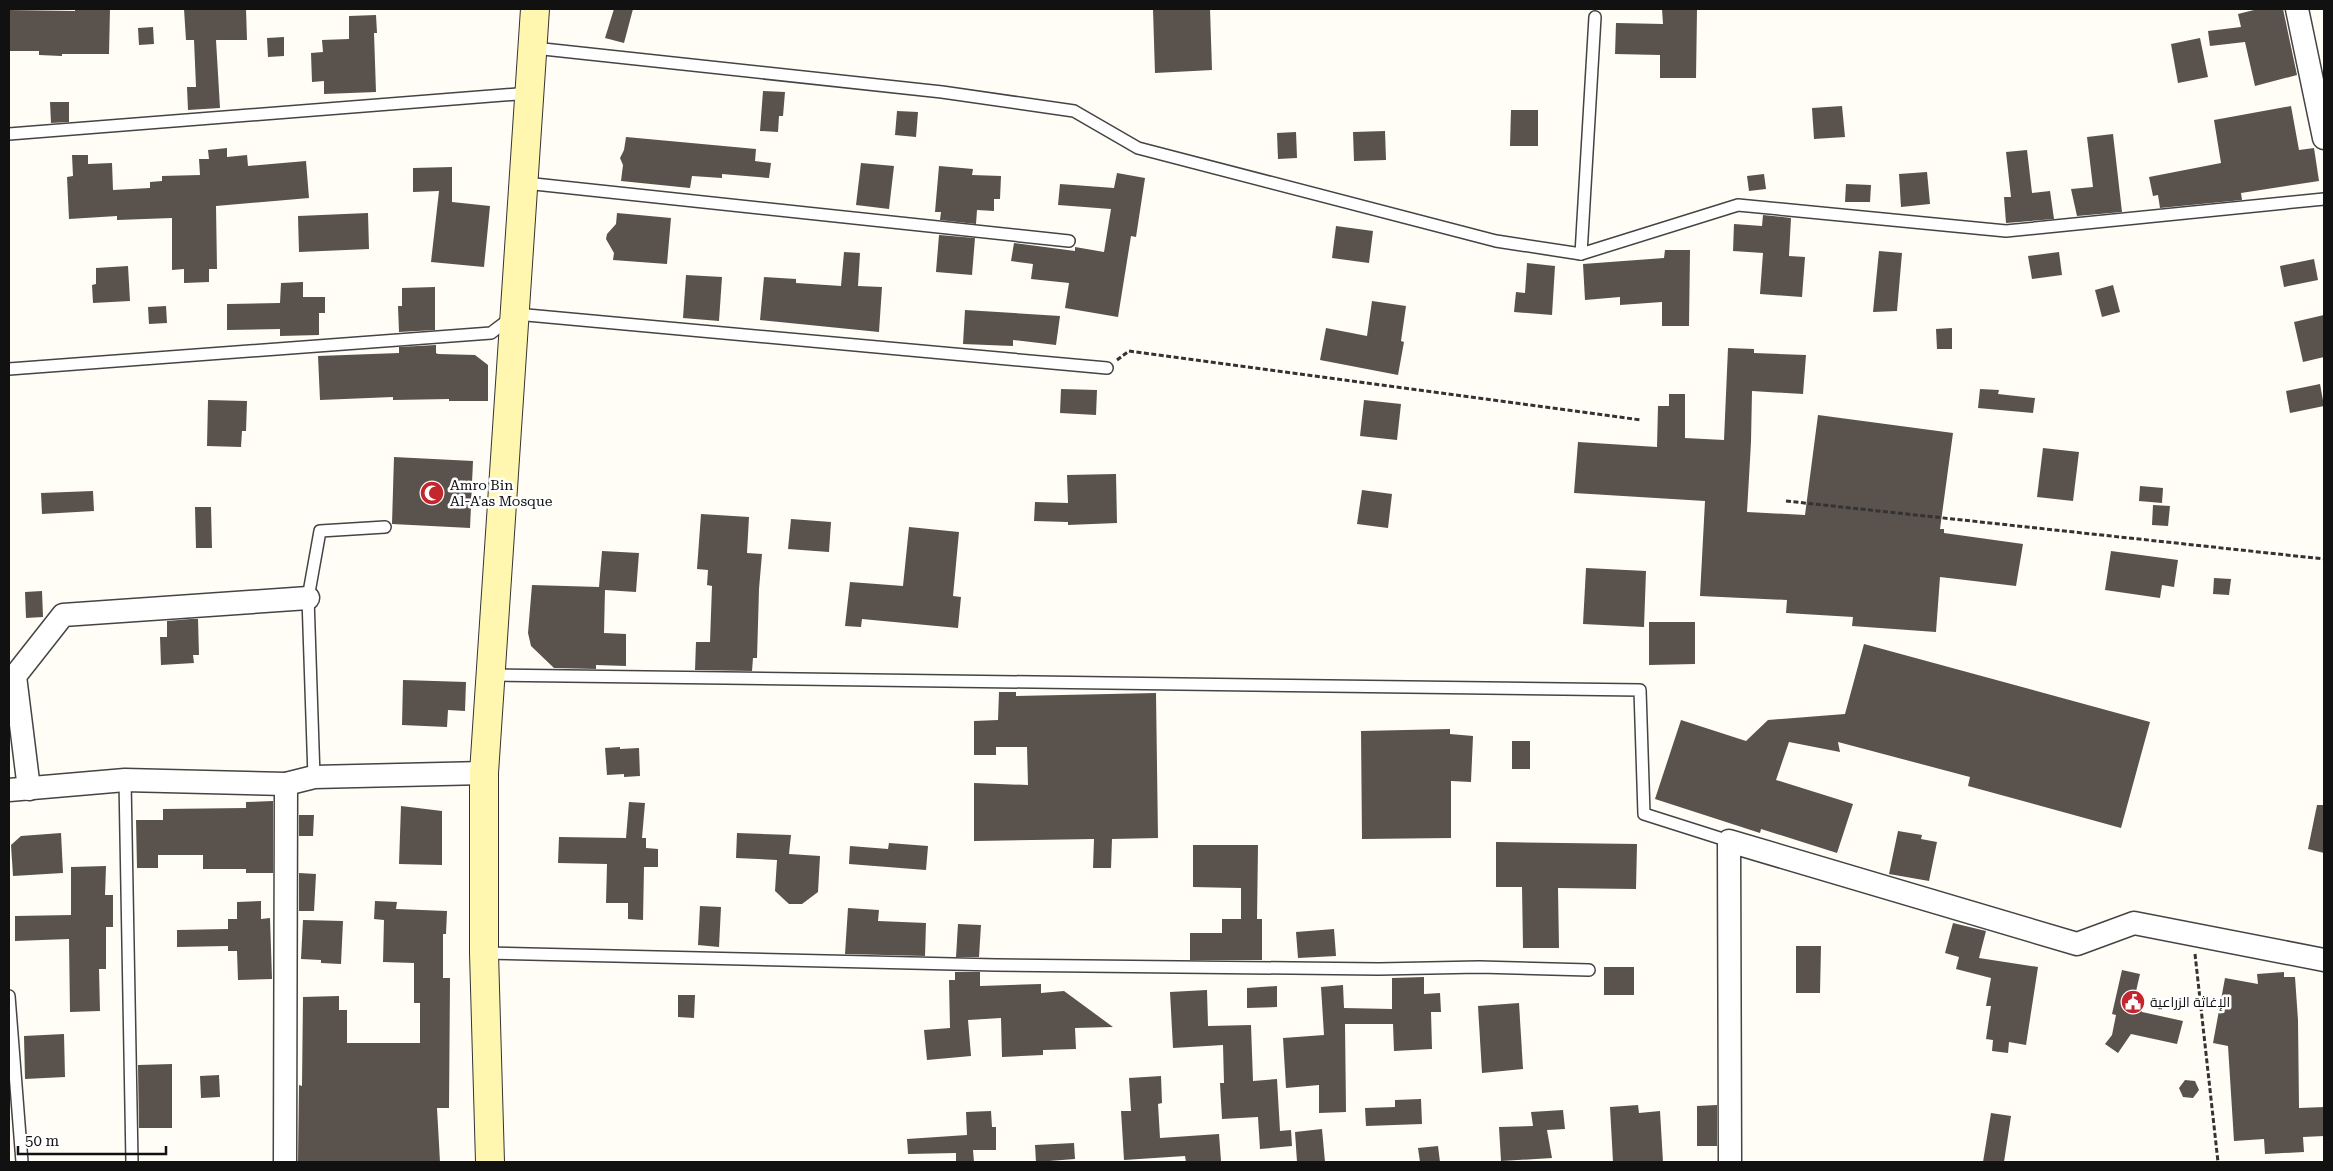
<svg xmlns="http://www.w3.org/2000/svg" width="2333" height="1171" font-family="'Roboto Serif',Cairo,serif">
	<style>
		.building { fill: #5a524d }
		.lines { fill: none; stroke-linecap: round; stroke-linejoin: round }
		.lane-casing { stroke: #444; stroke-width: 14 }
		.street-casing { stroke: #444; stroke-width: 25 }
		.secondary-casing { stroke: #333; stroke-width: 30 }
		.path { stroke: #333; stroke-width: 3; stroke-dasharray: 5 2.5; stroke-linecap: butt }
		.lane { stroke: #fff; stroke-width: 11 }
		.street { stroke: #fff; stroke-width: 22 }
		.secondary { stroke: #fff6b0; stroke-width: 28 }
		.labels { text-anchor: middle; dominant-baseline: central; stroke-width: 5; stroke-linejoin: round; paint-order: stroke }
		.poi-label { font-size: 14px; fill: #111; stroke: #fff; text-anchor: start }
	</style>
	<rect width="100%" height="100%" fill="#fffdf5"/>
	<g class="building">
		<polygon points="75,9 110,9 109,54 62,54 62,56 39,55 39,51 9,51 9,10 75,11"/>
		<polygon points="184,9 246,9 247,40 216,40 220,108 188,110 187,87 196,87 194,40 186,40"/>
		<polygon points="614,9 633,9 624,43 605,38"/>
		<polygon points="1210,9 1212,70 1155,73 1153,10"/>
		<polygon points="1662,9 1697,9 1696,78 1660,78 1660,55 1615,54 1616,23 1663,24"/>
		<polygon points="2258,9 2283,9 2297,75 2255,86 2245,42 2210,46 2208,31 2241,27 2238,14"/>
		<polygon points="376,15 377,33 374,33 376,92 324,94 324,81 312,82 311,53 323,52 322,40 349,39 349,16"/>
		<polygon points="153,27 154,44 139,45 138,28"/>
		<polygon points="284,37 284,56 268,57 267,38"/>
		<polygon points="2200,38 2208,77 2178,83 2171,44"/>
		<polygon points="763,91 785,92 783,116 779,116 778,132 760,131"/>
		<polygon points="50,102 69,102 69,122 51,123"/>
		<polygon points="1842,106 1845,137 1814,139 1812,108"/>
		<polygon points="2291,106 2299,150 2314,148 2319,181 2241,193 2242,200 2160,208 2158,195 2153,196 2149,177 2221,163 2214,120"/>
		<polygon points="1511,110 1538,110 1538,146 1510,146"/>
		<polygon points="897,111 918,112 916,137 895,135"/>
		<polygon points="1385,131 1386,160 1354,161 1353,132"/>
		<polygon points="1296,132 1297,158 1278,159 1277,133"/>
		<polygon points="2113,134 2122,212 2077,216 2071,189 2093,187 2087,137"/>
		<polygon points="626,137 756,149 755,161 771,163 769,178 722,174 722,178 692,176 690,188 621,181 623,165 620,158 624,150"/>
		<polygon points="227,148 227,157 247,155 248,166 306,161 309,198 216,206 217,269 209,269 209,282 184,283 184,269 172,270 172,218 117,220 117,216 69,219 67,177 73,176 72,155 88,155 88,164 112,163 113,190 150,188 150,182 162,181 162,176 200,175 199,159 209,159 208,150"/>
		<polygon points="2027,150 2032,193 2050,191 2054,219 2006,223 2004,197 2011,197 2006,152"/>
		<polygon points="861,163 894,166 889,209 856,205"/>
		<polygon points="939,166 973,169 972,175 1001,176 1000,199 994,199 994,211 977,210 976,224 940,220 941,212 935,212"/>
		<polygon points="452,167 452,202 490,206 484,267 431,262 439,191 413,192 413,168"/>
		<polygon points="1927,172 1930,204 1901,207 1899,174"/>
		<polygon points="1117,173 1145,178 1136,237 1131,236 1118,317 1065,308 1069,283 1031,279 1033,264 1011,261 1014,243 1075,251 1075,247 1104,252 1111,209 1058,205 1060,184 1114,188"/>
		<polygon points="1764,174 1766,189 1749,191 1747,176"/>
		<polygon points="1846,184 1871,185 1870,202 1845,202"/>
		<polygon points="368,213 369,249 299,252 298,216"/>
		<polygon points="617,213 671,218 667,264 613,260 614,253 606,239 607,234 616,224"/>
		<polygon points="1763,215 1791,218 1789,256 1805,257 1802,297 1760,294 1763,253 1733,251 1734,224 1762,226"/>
		<polygon points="1336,226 1373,231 1369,263 1332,258"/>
		<polygon points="939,235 975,238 972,275 936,272"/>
		<polygon points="1665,250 1690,250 1689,326 1662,326 1662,302 1620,305 1620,297 1585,300 1583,264 1664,258"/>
		<polygon points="1879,251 1902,253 1897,311 1873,312"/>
		<polygon points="844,252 860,253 858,286 882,287 879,332 760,320 764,277 796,279 796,283 841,286"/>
		<polygon points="2059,252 2062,275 2032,279 2028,256"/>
		<polygon points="2314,259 2318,280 2284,287 2280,266"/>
		<polygon points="1527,263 1555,266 1552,315 1514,312 1516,292 1525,293"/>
		<polygon points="128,266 130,301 93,303 92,285 96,284 96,268"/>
		<polygon points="686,275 722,277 719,321 683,318"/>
		<polygon points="303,282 303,297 325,297 325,313 319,313 319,335 280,336 280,329 227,330 227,304 280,303 281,283"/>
		<polygon points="2113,285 2120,312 2102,317 2095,290"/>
		<polygon points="435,287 435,330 399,332 398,306 402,306 402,288"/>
		<polygon points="1372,301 1406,306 1401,341 1404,342 1398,375 1320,360 1326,328 1367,336"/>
		<polygon points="166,306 167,323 149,324 148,307"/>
		<polygon points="965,310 1060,316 1056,345 1013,340 1013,346 963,344"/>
		<polygon points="2324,315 2324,357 2303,362 2294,322"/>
		<polygon points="1952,328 1952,349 1937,349 1936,329"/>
		<polygon points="436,345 436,353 438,354 475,355 488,365 488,401 449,401 449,399 393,400 393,397 320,400 318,356 399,353 399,347"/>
		<polygon points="1728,348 1754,349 1754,353 1806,355 1803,394 1752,391 1751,442 1747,512 1805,515 1818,415 1953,433 1940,529 1944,529 1944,533 2023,544 2016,586 1940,577 1936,632 1852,626 1853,617 1786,613 1787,600 1700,596 1705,501 1574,493 1578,442 1657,447 1658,406 1669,406 1669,394 1685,394 1685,438 1724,440"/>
		<polygon points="2320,384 2324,406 2290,413 2286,391"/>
		<polygon points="1061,389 1097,390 1096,415 1060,413"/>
		<polygon points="1980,389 1999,390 1998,394 2035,398 2033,413 1978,408"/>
		<polygon points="208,400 247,401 246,431 242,431 241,447 207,446"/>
		<polygon points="1364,400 1401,404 1397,440 1360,436"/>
		<polygon points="2043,448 2079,452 2073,501 2037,497"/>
		<polygon points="394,457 473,461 470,528 392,524"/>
		<polygon points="1116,474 1117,523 1068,525 1068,522 1034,521 1035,502 1068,503 1067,475"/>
		<polygon points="2140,486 2163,488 2162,503 2139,501"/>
		<polygon points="1362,490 1392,494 1388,528 1357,524"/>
		<polygon points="93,491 94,511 42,514 41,493"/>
		<polygon points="2153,505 2170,506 2168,526 2152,525"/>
		<polygon points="195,507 211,507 212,548 196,548"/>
		<polygon points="701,514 749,517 747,553 762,554 759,589 757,658 753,658 752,671 695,670 696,642 710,642 712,586 707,585 708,570 697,569"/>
		<polygon points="791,519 831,522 829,552 788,549"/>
		<polygon points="909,527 959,532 953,596 961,597 958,628 862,619 861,627 845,626 850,582 903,586"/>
		<polygon points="602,551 639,553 636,592 605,590 604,633 626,634 626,666 596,665 596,669 554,668 531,646 528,633 532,585 599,587"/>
		<polygon points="2111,551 2178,560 2174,587 2162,585 2160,598 2105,590"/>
		<polygon points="1586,568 1646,571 1644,627 1583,624"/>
		<polygon points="2214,578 2231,579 2229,595 2213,594"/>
		<polygon points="42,591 43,617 26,618 25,592"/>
		<polygon points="191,619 198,619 199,655 193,655 194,663 161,665 160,637 167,637 167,621"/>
		<polygon points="1649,622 1695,622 1695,664 1649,665"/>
		<polygon points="1864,644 2150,722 2121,828 1968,786 1970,777 1838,742 1840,752 1789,742 1776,780 1853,804 1837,853 1761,829 1760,833 1655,799 1681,720 1746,741 1768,720 1845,714"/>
		<polygon points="403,680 466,682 465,711 448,710 447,727 402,725"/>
		<polygon points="999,692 1016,692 1016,696 1156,693 1158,838 1112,839 1111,868 1093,868 1094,839 974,841 974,783 1028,785 1027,747 996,747 996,755 974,755 974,721 998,720"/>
		<polygon points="1450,729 1450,734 1473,736 1471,782 1451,781 1451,838 1362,839 1361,731"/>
		<rect x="1512" y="741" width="18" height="28"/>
		<polygon points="620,747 620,749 639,748 640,776 624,777 624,774 607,775 605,748"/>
		<polygon points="273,801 273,873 246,873 246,869 203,869 203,855 158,855 158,868 137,868 136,820 163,820 163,809 246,808 246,802"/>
		<polygon points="629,802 645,803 642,838 646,838 646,848 658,849 658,867 644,867 643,920 628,919 628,903 606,903 607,864 558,863 559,837 626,838"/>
		<polygon points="2317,805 2324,805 2324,853 2308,849"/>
		<polygon points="401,806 442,811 442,865 399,864"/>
		<polygon points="299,815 314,815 313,836 299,836"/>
		<polygon points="1898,831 1922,835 1921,839 1937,842 1929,881 1889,874"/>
		<polygon points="61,833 63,873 13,876 11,845 21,836"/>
		<polygon points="737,833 791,835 789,854 820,856 818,892 802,904 789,904 775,891 777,860 736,858"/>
		<polygon points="1496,842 1637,844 1636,889 1558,888 1559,948 1523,948 1522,887 1496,887"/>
		<polygon points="889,843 928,846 926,870 849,864 850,846 888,849"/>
		<polygon points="1193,845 1258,845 1257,919 1262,919 1262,960 1190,960 1190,933 1222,933 1222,919 1241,919 1241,888 1193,887"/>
		<polygon points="106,866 105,895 113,895 113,927 106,927 106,969 99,969 100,1011 70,1012 69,939 15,941 15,916 71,915 71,867"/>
		<polygon points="299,873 316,874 314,911 299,911"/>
		<polygon points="261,901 261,919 270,918 272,979 238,980 237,951 228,951 228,946 177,947 177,930 228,929 228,919 237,919 237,902"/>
		<polygon points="375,901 397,902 396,909 447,911 446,934 443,934 443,978 450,978 449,1108 437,1108 440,1162 298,1162 299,1085 302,1086 303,997 339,996 339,1010 347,1010 347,1043 420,1043 420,1003 414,1003 414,963 383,962 384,920 374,919"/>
		<polygon points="700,906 721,907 719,947 698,945"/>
		<polygon points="848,908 879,910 878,921 926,923 925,956 845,954"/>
		<polygon points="303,920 343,921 341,964 321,963 321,960 301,959"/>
		<polygon points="1953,923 1986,931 1979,958 2038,967 2026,1045 2009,1042 2008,1053 1992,1051 1993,1040 1986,1039 1991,1006 1986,1006 1991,978 1956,969 1959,957 1945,953"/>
		<polygon points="958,924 981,925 979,957 956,957"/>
		<polygon points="1334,929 1336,956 1298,958 1296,932"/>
		<polygon points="1796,946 1821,946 1820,993 1796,993"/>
		<rect x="1604" y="967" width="30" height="28"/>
		<polygon points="2122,970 2140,974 2134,1000 2142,1012 2183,1021 2177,1044 2131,1034 2118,1053 2105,1044 2112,1035 2116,1015 2112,1014"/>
		<polygon points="955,972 980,972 980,986 1041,984 1041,993 1064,991 1113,1027 1075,1028 1076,1049 1043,1050 1043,1055 1002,1057 1001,1018 968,1020 971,1056 927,1060 924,1030 950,1028 949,980 955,980"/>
		<polygon points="2284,972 2284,977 2295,977 2298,1020 2299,1108 2324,1107 2324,1136 2303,1137 2304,1152 2265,1154 2264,1139 2234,1141 2228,1046 2213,1043 2225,978 2258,984 2257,974"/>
		<polygon points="1424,977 1424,994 1440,993 1441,1012 1431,1012 1432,1049 1394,1051 1393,1024 1345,1024 1346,1112 1319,1113 1319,1085 1286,1088 1283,1038 1324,1035 1321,987 1343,985 1344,1008 1392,1009 1392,978"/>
		<polygon points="1277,986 1277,1007 1247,1008 1247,988"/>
		<polygon points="1207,990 1208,1026 1251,1025 1253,1081 1277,1079 1280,1131 1291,1130 1292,1146 1260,1149 1258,1117 1222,1119 1220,1083 1224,1083 1223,1045 1173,1048 1170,992"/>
		<polygon points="678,995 695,995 694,1018 678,1017"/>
		<polygon points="1519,1003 1523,1069 1482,1073 1478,1006"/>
		<polygon points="64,1034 65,1077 25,1079 24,1036"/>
		<polygon points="172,1064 172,1128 139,1128 138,1065"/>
		<polygon points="219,1075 220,1097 201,1098 200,1076"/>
		<polygon points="1161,1076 1162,1103 1158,1104 1160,1138 1219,1134 1221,1161 1186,1162 1185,1156 1124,1160 1121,1111 1131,1111 1129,1078"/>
		<polygon points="2185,1080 2195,1081 2199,1090 2193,1098 2183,1097 2179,1088"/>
		<polygon points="1421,1099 1422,1124 1366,1126 1365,1108 1395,1107 1395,1100"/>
		<polygon points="1638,1105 1639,1113 1660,1111 1663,1162 1613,1162 1610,1107"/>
		<polygon points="1717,1105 1717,1146 1697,1146 1697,1106"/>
		<polygon points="1563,1110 1565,1129 1547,1130 1552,1158 1501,1161 1499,1127 1533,1126 1531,1112"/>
		<polygon points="991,1111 992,1127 996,1127 996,1150 973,1150 974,1162 956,1162 956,1153 908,1154 907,1139 967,1135 966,1112"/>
		<polygon points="1991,1113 2011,1116 2004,1162 1983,1162"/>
		<polygon points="1322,1129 1325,1162 1297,1162 1295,1132"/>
		<polygon points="1074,1143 1075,1159 1036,1162 1035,1145"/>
		<polygon points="1438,1146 1440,1162 1420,1162 1418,1148"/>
	</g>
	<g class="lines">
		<g class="lane-casing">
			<g id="lane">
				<polyline points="1595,17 1581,254 1738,205 2006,231 2324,199"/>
				<polyline points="534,48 942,92 1074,111 1138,148 1496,241 1581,254"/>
				<polyline points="9,134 530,93"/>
				<polyline points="525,183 1069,241"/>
				<polyline points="9,369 491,333 516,314 1107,368"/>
				<polyline points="491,675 1640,690 1644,814 1729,841"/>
				<polyline points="314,777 308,598 320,531 385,527"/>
				<polyline points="125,780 132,1162"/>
				<polyline points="484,953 996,965 1379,969 1479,967 1589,970"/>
				<polyline points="9,996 22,1162"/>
			</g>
		</g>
		<g class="street-casing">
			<g id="street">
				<polyline points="2297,9 2324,138"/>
				<polyline points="29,789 15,676 63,615 308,598"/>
				<polyline points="9,790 125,780 286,784 314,777 484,773"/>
				<polyline points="285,1162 286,784"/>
				<polyline points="1730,1162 1729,841 2077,944 2134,923 2324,960"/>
			</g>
		</g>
		<g class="secondary-casing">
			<polyline id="secondary" points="490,1162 484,953 484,773 535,9"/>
		</g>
		<g class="path">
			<polyline points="1117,360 1129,351 1641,420"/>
			<polyline points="1786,501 2324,559"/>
			<polyline points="2195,954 2218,1162"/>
		</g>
		<use href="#lane" class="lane"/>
		<use href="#street" class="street"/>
		<use href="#secondary" class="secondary"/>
	</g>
	<defs>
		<g id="mosque-disc" transform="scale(1.25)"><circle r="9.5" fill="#c4262e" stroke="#fff"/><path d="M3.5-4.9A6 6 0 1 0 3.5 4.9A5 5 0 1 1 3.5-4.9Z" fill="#fff"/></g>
		<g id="civic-disc" transform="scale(1.25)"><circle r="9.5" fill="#c4262e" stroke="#fff"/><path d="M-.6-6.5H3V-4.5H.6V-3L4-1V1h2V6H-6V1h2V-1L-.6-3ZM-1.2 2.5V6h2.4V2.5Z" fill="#fff"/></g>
	</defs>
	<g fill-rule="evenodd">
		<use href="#mosque-disc" x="432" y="493"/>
		<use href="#civic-disc" x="2133" y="1002"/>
	</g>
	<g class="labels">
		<g class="poi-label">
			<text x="450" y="485">Amro Bin<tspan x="450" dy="16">Al-A'as Mosque</tspan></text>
			<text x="2150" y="1002">الإغاثة الزراعية</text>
		</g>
	</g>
	<rect width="2333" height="1171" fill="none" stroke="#111111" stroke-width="20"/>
	<path d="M18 1146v8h148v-8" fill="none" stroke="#111111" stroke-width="2.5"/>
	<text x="25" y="1146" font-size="15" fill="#111111" stroke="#ffffff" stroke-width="4" paint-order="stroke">50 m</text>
</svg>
